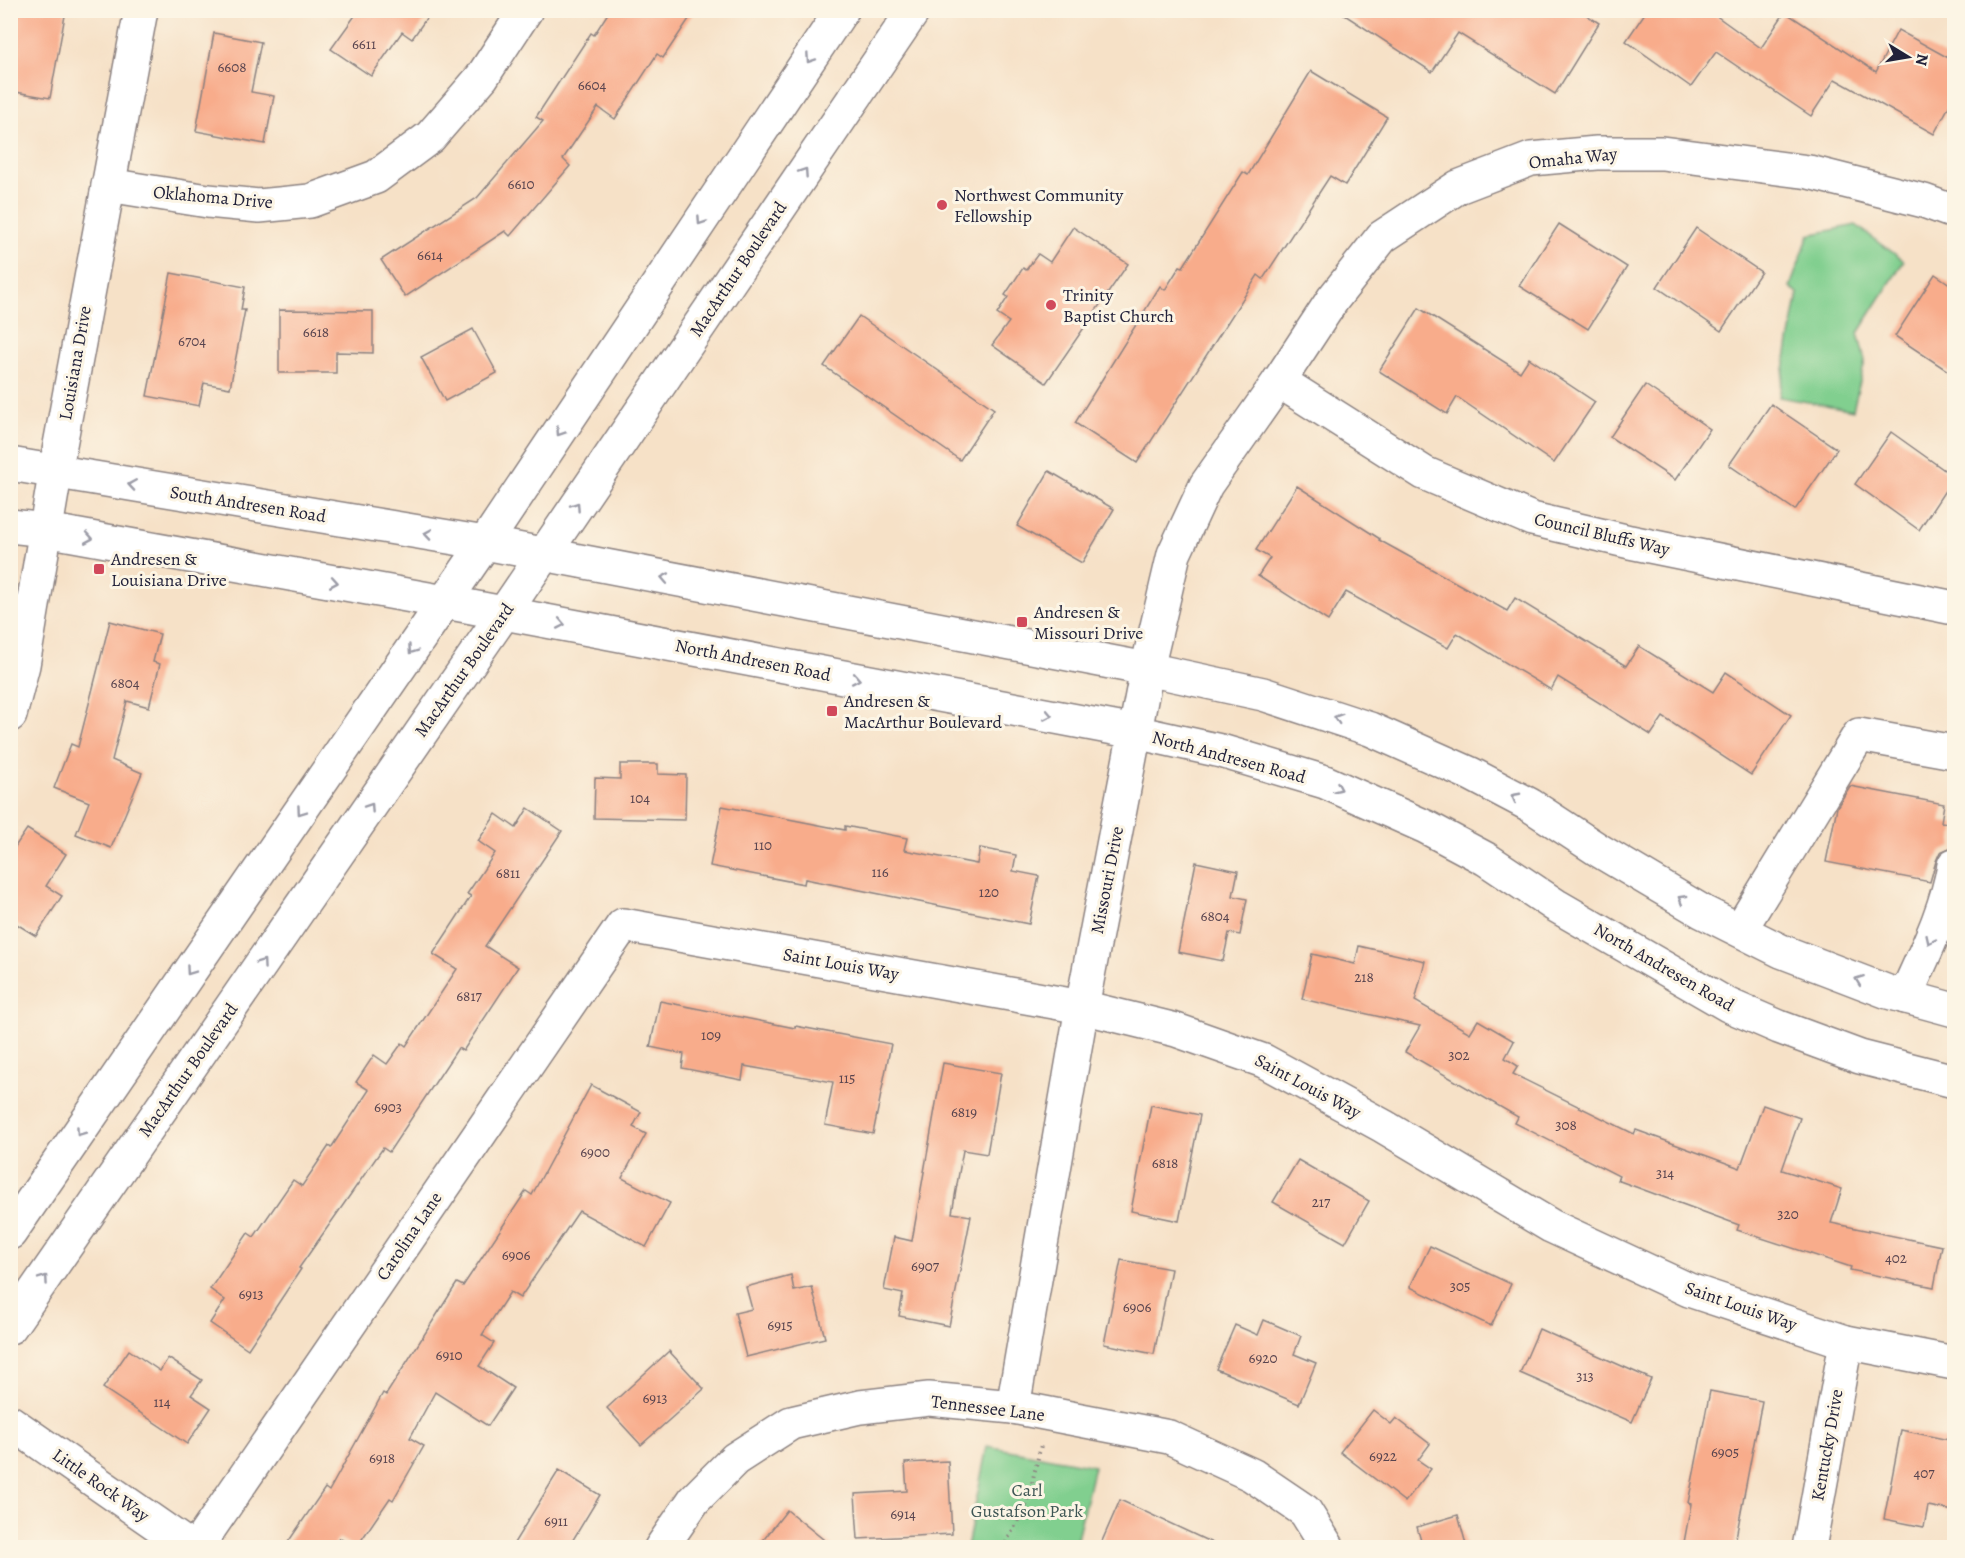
<svg xmlns="http://www.w3.org/2000/svg" width="1965" height="1558" font-family="Alegreya,serif">
	<style>
		.green { fill: #81cf8f; stroke: #527865; stroke-width: 1.5 }
		.building { fill: #f8ac8b }
		.lines { fill: none; stroke-linecap: round; stroke-linejoin: round }
		.minor-casing { stroke: #8c8281; stroke-width: 36 }
		.path { stroke: #8c8281; stroke-width: 4; stroke-dasharray: 1.5 4.5; stroke-linecap: butt }
		.minor { stroke: #fff; stroke-width: 33 }
		.oneway { stroke: #9c9ca7 }
		.poi-dot { fill: #d1495b; stroke: #fcf5e5; stroke-width: 2 }
		.labels { text-anchor: middle; dominant-baseline: central; stroke-width: 6; stroke-linejoin: round; paint-order: stroke }
		.number-label { font-size: 15px; fill: #58444f }
		.street-label { font-size: 18px; fill: #22223b; stroke: #fcf5e5 }
		.poi-label { font-size: 18px; fill: #22223b; stroke: #fcf5e5; text-anchor: start }
		.park-label { font-size: 18px; fill: #3e5654; stroke: #fcf5e5 }
	</style>
	<rect width="100%" height="100%" fill="#fcf5e5"/>
	<filter id="ink" filterUnits="userSpaceOnUse"><feTurbulence type="fractalNoise" baseFrequency=".0167" numOctaves="2"/><feDisplacementMap in="SourceGraphic" scale="12" xChannelSelector="R" yChannelSelector="G"/><feConvolveMatrix kernelMatrix="1 2 1 2 8 2 1 2 1" color-interpolation-filters="sRGB"/></filter>
	<filter id="wash" filterUnits="userSpaceOnUse"><feTurbulence type="fractalNoise" baseFrequency=".008" numOctaves="4" result="noise"/><feDisplacementMap in="SourceGraphic" scale="24" xChannelSelector="R" yChannelSelector="G"/><feGaussianBlur stdDeviation="1.35" result="paint"/><feColorMatrix in="noise" values="0 0 0 0 0 0 0 0 0 0 0 0 0 0 0 0 0 1.4 0 .05"/><feComposite in="paint" operator="in"/></filter>
	<g filter="url(#wash)">
		<rect width="100%" height="100%" fill="#f6e1c7"/>
		<g class="green">
			<polygon points="1856,225 1904,261 1858,333 1865,361 1853,410 1779,397 1798,293 1790,287 1809,235"/>
			<polygon points="987,1446 1094,1466 1075,1547 967,1547"/>
		</g>
		<g id="blocks">
			<g class="building">
				<polygon points="13,10 66,10 50,98 10,91 10,22"/>
				<polygon points="359,10 432,10 412,39 402,32 371,76 331,49"/>
				<polygon points="610,10 695,10 663,58 657,54 615,119 598,107 563,159 570,166 510,236 505,231 405,297 381,260 477,198 543,121 536,117 591,33 594,35"/>
				<polygon points="1337,10 1579,10 1599,23 1555,94 1458,33 1432,72"/>
				<polygon points="1647,10 1708,10 1761,48 1785,12 1876,72 1898,30 1954,61 1954,97 1934,134 1835,79 1811,116 1716,52 1691,87 1626,41"/>
				<polygon points="214,33 261,42 251,92 274,96 265,144 196,131"/>
				<polygon points="1311,71 1387,117 1345,185 1330,176 1263,279 1258,275 1137,463 1075,423 1160,286 1165,290 1180,266 1183,267 1243,172 1248,175"/>
				<polygon points="1559,224 1627,267 1588,329 1519,286"/>
				<polygon points="1073,227 1128,264 1046,383 992,345 1009,322 997,314 1008,297 1005,295 1023,268 1026,270 1038,254 1050,262"/>
				<polygon points="1696,228 1761,272 1721,331 1657,287"/>
				<polygon points="171,273 245,287 241,310 245,310 230,388 204,383 199,406 147,396"/>
				<polygon points="1935,274 1954,287 1954,375 1895,336"/>
				<polygon points="1419,308 1520,372 1529,358 1595,402 1554,463 1457,397 1447,414 1379,371"/>
				<polygon points="279,310 373,311 373,353 336,352 336,373 279,373"/>
				<polygon points="859,316 994,409 960,460 824,366"/>
				<polygon points="473,329 497,373 445,401 421,357"/>
				<polygon points="1645,385 1710,429 1675,480 1610,437"/>
				<polygon points="1771,404 1837,449 1795,510 1729,465"/>
				<polygon points="1891,432 1954,477 1919,530 1855,484"/>
				<polygon points="1049,471 1114,509 1082,563 1017,526"/>
				<polygon points="1297,486 1380,539 1379,540 1507,611 1515,598 1626,666 1639,646 1713,692 1726,672 1791,715 1751,775 1663,717 1651,735 1558,677 1551,690 1457,633 1448,648 1346,592 1328,621 1258,576 1270,558 1256,550"/>
				<polygon points="110,621 160,634 153,662 160,664 149,707 127,701 112,760 142,773 111,848 76,834 89,802 54,788 71,744 78,747"/>
				<polygon points="620,764 658,764 658,774 686,775 685,820 594,818 595,778 620,779"/>
				<polygon points="1850,786 1944,804 1941,822 1954,824 1954,833 1952,847 1940,852 1936,861 1930,882 1826,862 1837,807"/>
				<polygon points="722,806 845,830 845,826 907,838 904,850 977,864 980,848 1016,855 1013,871 1039,876 1029,924 805,879 804,884 710,866"/>
				<polygon points="528,808 562,831 485,946 518,967 463,1051 458,1048 389,1152 383,1148 299,1268 301,1269 248,1349 210,1323 225,1300 210,1289 248,1233 254,1237 293,1180 302,1186 329,1146 331,1148 369,1090 356,1082 374,1055 387,1064 402,1043 406,1046 457,969 433,954 471,896 467,894 495,853 478,841 496,814 516,828"/>
				<polygon points="27,829 66,854 46,886 62,896 36,936 10,920 10,854"/>
				<polygon points="1196,862 1238,871 1233,896 1247,899 1240,935 1229,933 1223,961 1178,952"/>
				<polygon points="1359,946 1425,961 1415,1001 1470,1033 1478,1020 1514,1041 1505,1058 1518,1066 1513,1074 1634,1134 1636,1130 1740,1168 1763,1105 1800,1118 1782,1170 1842,1189 1831,1223 1942,1246 1934,1287 1850,1270 1851,1267 1737,1230 1739,1225 1617,1180 1619,1176 1515,1123 1518,1117 1405,1052 1420,1026 1302,999 1312,954 1355,964"/>
				<polygon points="660,1001 795,1028 795,1026 891,1044 873,1134 825,1125 833,1082 744,1066 742,1080 682,1068 684,1054 650,1047"/>
				<polygon points="943,1063 1001,1073 987,1154 963,1150 952,1213 971,1216 949,1326 899,1316 903,1294 884,1290 894,1237 912,1241"/>
				<polygon points="591,1085 641,1112 633,1127 646,1134 622,1178 670,1203 646,1247 579,1211 520,1298 510,1292 482,1335 494,1343 479,1366 513,1388 488,1426 435,1392 410,1438 424,1446 393,1500 390,1498 356,1548 339,1538 332,1548 284,1548 325,1488 329,1491 383,1393 386,1395 457,1283 463,1286 526,1191 532,1195"/>
				<polygon points="1151,1105 1200,1115 1179,1221 1131,1211"/>
				<polygon points="1298,1160 1369,1201 1345,1243 1273,1202"/>
				<polygon points="1430,1246 1511,1284 1491,1326 1410,1287"/>
				<polygon points="1121,1260 1171,1269 1154,1354 1104,1344"/>
				<polygon points="791,1275 794,1291 812,1287 825,1338 746,1357 735,1313 752,1309 746,1287"/>
				<polygon points="1264,1320 1301,1336 1294,1354 1316,1363 1299,1404 1216,1369 1235,1325 1258,1335"/>
				<polygon points="1539,1329 1651,1379 1632,1422 1520,1373"/>
				<polygon points="129,1350 160,1371 168,1358 202,1380 191,1395 211,1408 187,1444 103,1388"/>
				<polygon points="669,1351 704,1389 641,1445 607,1408"/>
				<polygon points="1710,1391 1762,1401 1734,1548 1683,1548 1691,1504 1688,1503"/>
				<polygon points="1373,1410 1391,1424 1396,1418 1430,1444 1418,1460 1431,1469 1405,1502 1340,1452"/>
				<polygon points="1901,1430 1954,1441 1954,1511 1928,1506 1924,1527 1884,1519"/>
				<polygon points="948,1461 952,1534 858,1539 855,1494 907,1491 905,1463"/>
				<polygon points="559,1470 600,1495 568,1548 511,1548"/>
				<polygon points="1120,1500 1223,1548 1099,1548"/>
				<polygon points="787,1510 834,1548 757,1548"/>
				<polygon points="1458,1515 1467,1548 1423,1548 1417,1527"/>
			</g>
		</g>
	</g>
	<g filter="url(#ink)">
		<use href="#blocks" fill-opacity="0" stroke="#8c8281" stroke-width="1.5"/>
		<g class="lines">
			<g class="minor-casing">
				<g id="minor">
					<polyline points="108,185 208,201 259,206 310,201 376,177 430,137 482,77 526,10"/>
					<polyline points="1279,381 1424,473 1532,519 1630,542 1954,608"/>
					<polyline points="10,464 485,543 1147,669 1263,694 1370,729 1471,774 1530,805 1600,851 1703,912 1781,951 1888,992 1954,1010"/>
					<polyline points="10,526 46,530 445,602 1135,732 1221,751 1325,782 1426,827 1486,859 1555,905 1728,1005 1779,1027 1860,1057 1954,1081"/>
					<polyline points="10,715 23,665 60,445 141,10"/>
					<polyline points="1740,930 1859,735 1954,752"/>
					<path d="M1905,997C1924,954 1946,912 1954,865"/>
					<polyline points="10,1233 485,543 842,10"/>
					<polyline points="10,1327 504,613 914,10"/>
					<polyline points="1013,1407 1082,1007 1147,669 1174,554 1206,485 1279,381 1333,299 1382,237 1458,187 1531,159 1597,153 1662,153 1809,172 1924,201 1954,212"/>
					<polyline points="10,1422 191,1548"/>
					<polyline points="196,1548 623,925 1082,1007 1176,1030 1264,1061 1383,1126 1551,1226 1689,1290 1846,1342 1954,1363"/>
					<polyline points="661,1548 694,1500 735,1459 791,1423 860,1407 929,1399 1013,1407 1169,1437 1252,1475 1305,1511 1328,1548"/>
					<polyline points="1809,1548 1846,1342"/>
				</g>
			</g>
			<polyline class="path" points="1003,1548 1027,1504 1041,1445"/>
			<use href="#minor" class="minor"/>
		</g>
		<defs><path id="oneway-chevron" d="M-2-3.5L2.5 0L-2 3.5" fill="none" stroke-width="1.6" stroke-linecap="round" stroke-linejoin="round" transform="scale(1.5)"/></defs>
		<g class="oneway">
			<use href="#oneway-chevron" transform="translate(810 59) rotate(124)"/>
			<use href="#oneway-chevron" transform="translate(804 172) rotate(-56)"/>
			<use href="#oneway-chevron" transform="translate(701 221) rotate(124)"/>
			<use href="#oneway-chevron" transform="translate(560 432) rotate(124)"/>
			<use href="#oneway-chevron" transform="translate(132 485) rotate(-171)"/>
			<use href="#oneway-chevron" transform="translate(576 506) rotate(-56)"/>
			<use href="#oneway-chevron" transform="translate(428 534) rotate(-171)"/>
			<use href="#oneway-chevron" transform="translate(89 538) rotate(10)"/>
			<use href="#oneway-chevron" transform="translate(665 578) rotate(-169)"/>
			<use href="#oneway-chevron" transform="translate(334 582) rotate(10)"/>
			<use href="#oneway-chevron" transform="translate(561 624) rotate(11)"/>
			<use href="#oneway-chevron" transform="translate(412 650) rotate(125)"/>
			<use href="#oneway-chevron" transform="translate(856 679) rotate(11)"/>
			<use href="#oneway-chevron" transform="translate(1048 715) rotate(11)"/>
			<use href="#oneway-chevron" transform="translate(1338 718) rotate(-162)"/>
			<use href="#oneway-chevron" transform="translate(1338 788) rotate(24)"/>
			<use href="#oneway-chevron" transform="translate(1515 797) rotate(-152)"/>
			<use href="#oneway-chevron" transform="translate(370 807) rotate(-56)"/>
			<use href="#oneway-chevron" transform="translate(301 811) rotate(125)"/>
			<use href="#oneway-chevron" transform="translate(1682 899) rotate(-150)"/>
			<use href="#oneway-chevron" transform="translate(1930 940) rotate(115)"/>
			<use href="#oneway-chevron" transform="translate(262 963) rotate(-55)"/>
			<use href="#oneway-chevron" transform="translate(190 971) rotate(125)"/>
			<use href="#oneway-chevron" transform="translate(1859 980) rotate(-159)"/>
			<use href="#oneway-chevron" transform="translate(80 1132) rotate(125)"/>
			<use href="#oneway-chevron" transform="translate(44 1279) rotate(-55)"/>
		</g>
	</g>
	<g class="poi-dot">
		<circle cx="942" cy="205" r="6"/>
		<circle cx="1051" cy="305" r="6"/>
		<rect x="93" y="563" width="12" height="12" rx="3"/>
		<rect x="1016" y="616" width="12" height="12" rx="3"/>
		<rect x="826" y="705" width="12" height="12" rx="3"/>
	</g>
	<g class="labels">
		<g class="number-label">
			<text x="364" y="44">6611</text>
			<text x="232" y="67">6608</text>
			<text x="592" y="85">6604</text>
			<text x="521" y="184">6610</text>
			<text x="430" y="255">6614</text>
			<text x="316" y="332">6618</text>
			<text x="192" y="341">6704</text>
			<text x="125" y="683">6804</text>
			<text x="640" y="798">104</text>
			<text x="763" y="845">110</text>
			<text x="880" y="872">116</text>
			<text x="508" y="873">6811</text>
			<text x="989" y="892">120</text>
			<text x="1215" y="916">6804</text>
			<text x="1364" y="977">218</text>
			<text x="469" y="996">6817</text>
			<text x="711" y="1035">109</text>
			<text x="1459" y="1055">302</text>
			<text x="847" y="1078">115</text>
			<text x="388" y="1107">6903</text>
			<text x="964" y="1112">6819</text>
			<text x="1566" y="1125">308</text>
			<text x="595" y="1152">6900</text>
			<text x="1165" y="1163">6818</text>
			<text x="1665" y="1173">314</text>
			<text x="1321" y="1202">217</text>
			<text x="1788" y="1214">320</text>
			<text x="516" y="1255">6906</text>
			<text x="1896" y="1258">402</text>
			<text x="925" y="1266">6907</text>
			<text x="1460" y="1286">305</text>
			<text x="251" y="1294">6913</text>
			<text x="1137" y="1307">6906</text>
			<text x="780" y="1325">6915</text>
			<text x="449" y="1355">6910</text>
			<text x="1263" y="1358">6920</text>
			<text x="1585" y="1376">313</text>
			<text x="655" y="1398">6913</text>
			<text x="162" y="1402">114</text>
			<text x="1725" y="1452">6905</text>
			<text x="1383" y="1456">6922</text>
			<text x="382" y="1458">6918</text>
			<text x="1924" y="1473">407</text>
			<text x="903" y="1514">6914</text>
			<text x="556" y="1521">6911</text>
		</g>
		<g class="street-label">
			<text transform="translate(1573 158) rotate(-6)">Omaha Way</text>
			<text transform="translate(213 197) rotate(5)">Oklahoma Drive</text>
			<text transform="translate(738 269) rotate(-56)">MacArthur Boulevard</text>
			<text transform="translate(75 363) rotate(-80)">Louisiana Drive</text>
			<text transform="translate(248 504) rotate(9)">South Andresen Road</text>
			<text transform="translate(1602 534) rotate(13)">Council Bluffs Way</text>
			<text transform="translate(753 660) rotate(11)">North Andresen Road</text>
			<text transform="translate(464 670) rotate(-55)">MacArthur Boulevard</text>
			<text transform="translate(1229 757) rotate(15)">North Andresen Road</text>
			<text transform="translate(1107 880) rotate(-79)">Missouri Drive</text>
			<text transform="translate(841 964) rotate(10)">Saint Louis Way</text>
			<text transform="translate(1664 967) rotate(30)">North Andresen Road</text>
			<text transform="translate(188 1070) rotate(-55)">MacArthur Boulevard</text>
			<text transform="translate(1308 1086) rotate(28)">Saint Louis Way</text>
			<text transform="translate(409 1236) rotate(-56)">Carolina Lane</text>
			<text transform="translate(1741 1306) rotate(19)">Saint Louis Way</text>
			<text transform="translate(988 1408) rotate(7)">Tennessee Lane</text>
			<text transform="translate(1827 1445) rotate(-80)">Kentucky Drive</text>
			<text transform="translate(101 1485) rotate(35)">Little Rock Way</text>
		</g>
		<g class="poi-label">
			<text x="954" y="195">Northwest Community<tspan x="954" dy="21">Fellowship</tspan></text>
			<text x="1063" y="295">Trinity<tspan x="1063" dy="21">Baptist Church</tspan></text>
			<text x="111" y="559">Andresen &amp;<tspan x="111" dy="21">Louisiana Drive</tspan></text>
			<text x="1034" y="612">Andresen &amp;<tspan x="1034" dy="21">Missouri Drive</tspan></text>
			<text x="844" y="701">Andresen &amp;<tspan x="844" dy="21">MacArthur Boulevard</tspan></text>
		</g>
		<g class="park-label">
			<text x="1027" y="1490">Carl<tspan x="1027" dy="21">Gustafson Park</tspan></text>
		</g>
	</g>
	<rect width="1965" height="1558" fill="none" stroke="#fcf5e5" stroke-width="36"/>
	<g transform="translate(1908 57) rotate(101)" stroke="#fcf5e5" stroke-width="4.5" paint-order="stroke">
	<path d="M0-4.5L10 22L0 15L-10 22Z" fill="#22223b"/>
	<text y="-9" font-size="16" font-weight="bold" text-anchor="middle" fill="#22223b">N</text>
	</g>
</svg>
